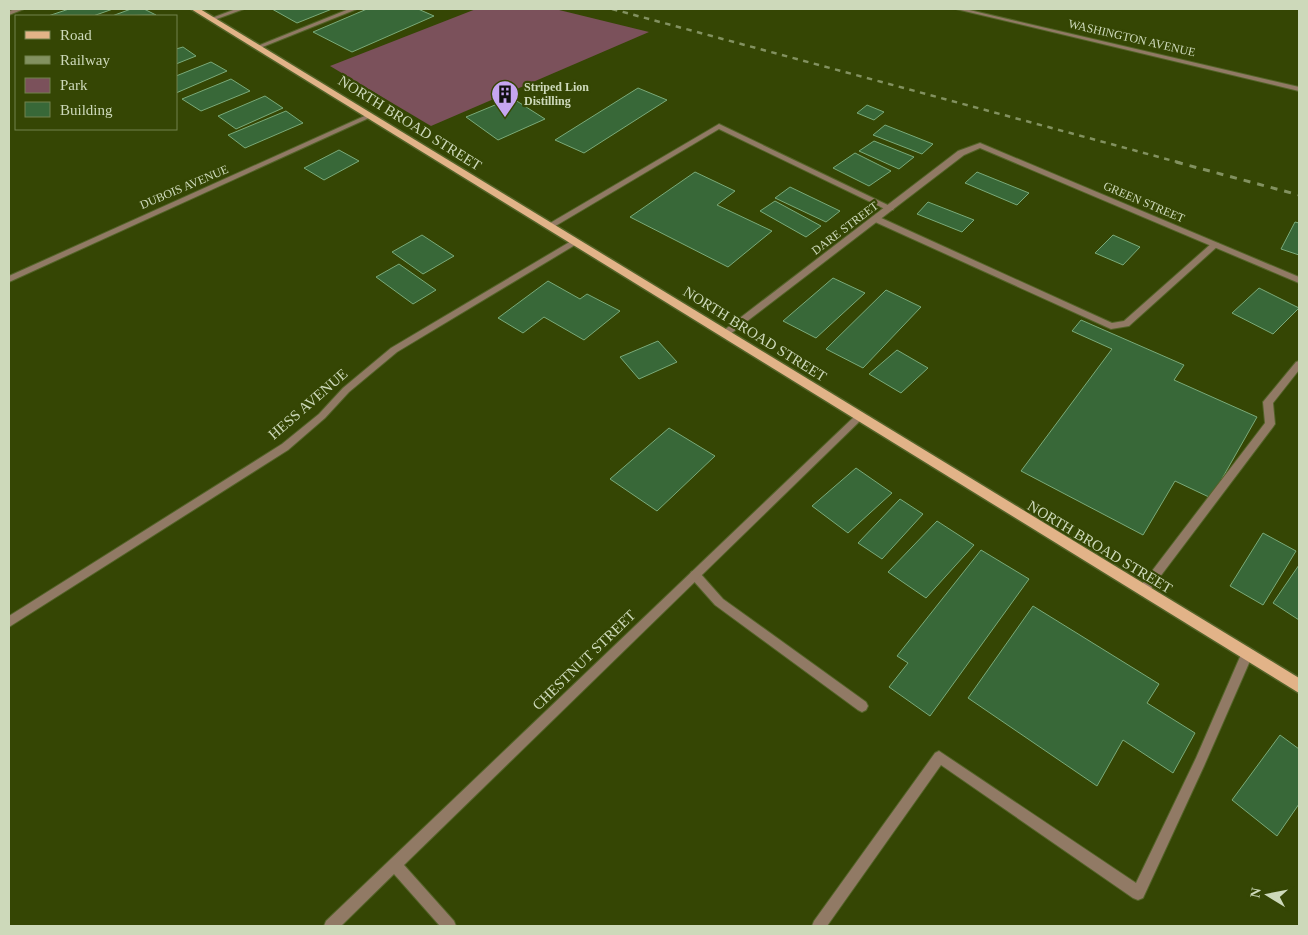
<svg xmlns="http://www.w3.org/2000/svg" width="1308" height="935" font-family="'Times New Roman',serif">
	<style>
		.green { fill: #7b515b }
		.building { fill: #386838; stroke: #7aaa79 }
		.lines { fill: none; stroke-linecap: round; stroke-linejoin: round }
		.service-casing { stroke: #536328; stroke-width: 2 }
		.minor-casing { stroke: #536328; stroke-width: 2 }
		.primary-casing { stroke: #536328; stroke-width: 3 }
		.service { fill: #917a65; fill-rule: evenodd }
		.minor { fill: #917a65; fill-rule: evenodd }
		.primary { fill: #e2b388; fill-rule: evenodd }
		.rail-far1 { stroke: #829160; stroke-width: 2.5; stroke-dasharray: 5.5 5.5; stroke-linecap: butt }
		.rail { stroke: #829160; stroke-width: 3; stroke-dasharray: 7 7; stroke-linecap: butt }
		.labels { text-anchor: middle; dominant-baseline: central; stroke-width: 4.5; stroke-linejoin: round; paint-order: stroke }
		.far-street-label { font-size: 12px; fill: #cdd9ba; stroke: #354604 }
		.far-poi-label { font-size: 12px; font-weight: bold; fill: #cdd9ba; stroke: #354604; text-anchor: start }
		.street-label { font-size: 15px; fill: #cdd9ba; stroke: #354604 }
	</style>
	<rect width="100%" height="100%" fill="#354604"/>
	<polygon class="green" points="476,9 555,9 649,32 431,126 330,66"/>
	<g class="building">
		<polygon points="69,9 113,9 93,16 48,16"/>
		<polygon points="131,9 144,9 156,15 112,16"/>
		<polygon points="272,9 332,9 297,23"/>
		<polygon points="367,9 418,9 434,16 352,52 313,32"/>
		<polygon points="183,47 196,56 176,64 176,49"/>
		<polygon points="211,62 227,71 176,93 176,76"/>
		<polygon points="231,79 250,91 201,111 182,99"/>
		<polygon points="638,88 667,100 584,153 555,140"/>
		<polygon points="265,96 283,108 236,129 218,116"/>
		<polygon points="512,98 545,119 498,140 466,117"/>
		<polygon points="867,105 884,112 874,120 857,113"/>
		<polygon points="286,111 303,123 245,148 228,135"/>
		<polygon points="885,125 933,144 922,154 873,135"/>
		<polygon points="874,141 914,157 899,169 859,151"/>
		<polygon points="339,150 359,161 324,180 304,168"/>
		<polygon points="855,153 891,171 869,186 833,168"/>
		<polygon points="695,172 735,191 717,205 772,231 728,267 630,217"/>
		<polygon points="977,172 1029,193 1017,205 965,183"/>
		<polygon points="790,187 840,211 826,222 775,198"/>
		<polygon points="775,201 821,226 806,237 760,211"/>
		<polygon points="928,202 974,220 962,232 917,214"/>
		<polygon points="1295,222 1299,223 1299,255 1281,249"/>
		<polygon points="422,235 454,256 423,274 392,252"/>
		<polygon points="1113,235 1140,247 1123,265 1095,253"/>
		<polygon points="399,264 436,290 413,304 376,277"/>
		<polygon points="833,278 865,293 816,338 783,321"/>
		<polygon points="548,281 580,299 587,294 620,311 584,340 544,317 523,333 498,318"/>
		<polygon points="1259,288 1299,308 1273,334 1232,313"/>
		<polygon points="886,290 921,307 863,368 826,349"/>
		<polygon points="1081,320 1184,365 1174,380 1257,417 1211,498 1175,481 1143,535 1021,471 1112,349 1072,331"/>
		<polygon points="658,341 677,362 639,379 620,357"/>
		<polygon points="897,350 928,368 901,393 869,374"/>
		<polygon points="669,428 715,456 657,511 610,479"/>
		<polygon points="856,468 892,493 848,533 812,506"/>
		<polygon points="900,499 923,514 882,559 858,543"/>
		<polygon points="937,521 974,545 926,598 888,572"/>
		<polygon points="1263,533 1296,551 1263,605 1230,586"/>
		<polygon points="981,550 1029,579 930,716 889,687 908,663 897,656"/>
		<polygon points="1299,565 1299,620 1273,603"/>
		<polygon points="1033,606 1159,684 1147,703 1195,733 1173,773 1123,740 1097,786 968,698"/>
		<polygon points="1280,735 1299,749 1299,804 1277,836 1232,800"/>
	</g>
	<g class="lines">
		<g class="service-casing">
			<g id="service">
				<polygon points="236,9 244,9 214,20 209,19"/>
				<polygon points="349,9 357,9 260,48 255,47"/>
				<polygon points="719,124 894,208 893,210 887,210 719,129 552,228 549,228 545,226"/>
				<polygon points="873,217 879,217 1112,323 1124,321 1212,243 1218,243 1219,245 1129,326 1111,329 873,221"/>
				<polygon points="1299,361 1299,370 1273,403 1275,424 1273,427 1147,594 1143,596 1139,594 1137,591 1139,588 1265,423 1263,402 1296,362"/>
				<polygon points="695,570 699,572 723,599 866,702 868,706 866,710 862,712 858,710 715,605 691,578 690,575 691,572"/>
				<polygon points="1247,649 1251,650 1253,654 1204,766 1143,898 1138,900 1133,898 941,765 827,926 812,926 814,921 935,753 939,751 1136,883 1196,758 1243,650"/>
			</g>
		</g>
		<g class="minor-casing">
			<g id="minor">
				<polygon points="16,9 24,9 9,15 9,11"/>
				<polygon points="956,9 965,9 1299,87 1299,91"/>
				<polygon points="369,114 371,115 371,117 9,282 9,276"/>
				<polygon points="980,143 1299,277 1299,283 980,148 964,155 729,335 723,335 722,333 723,331 958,151"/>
				<polygon points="573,240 579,240 580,242 397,352 349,392 325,418 288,450 9,627 9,616 282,444 319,414 343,388 391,348"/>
				<polygon points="859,414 864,417 862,419 404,865 454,921 456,926 440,926 394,874 341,926 324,926 326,921 856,415"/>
			</g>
		</g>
		<g class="primary-casing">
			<polygon id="primary" points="191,9 200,9 1299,678 1299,693"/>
		</g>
		<use href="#service" class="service"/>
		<use href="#minor" class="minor"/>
		<use href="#primary" class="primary"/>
		<polyline class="rail-far1" points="612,9 1181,163"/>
		<polyline class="rail" points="1176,162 1299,195"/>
	</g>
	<defs>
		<g id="building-pin" transform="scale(1.4375)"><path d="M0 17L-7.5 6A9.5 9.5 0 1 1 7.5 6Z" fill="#c6a6f0" stroke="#354604"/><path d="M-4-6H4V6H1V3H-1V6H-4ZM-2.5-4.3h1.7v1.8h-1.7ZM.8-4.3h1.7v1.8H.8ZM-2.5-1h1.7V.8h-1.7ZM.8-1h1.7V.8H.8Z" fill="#111"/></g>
	</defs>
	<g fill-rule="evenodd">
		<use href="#building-pin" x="505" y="94"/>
	</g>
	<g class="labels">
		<g class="far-street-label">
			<text transform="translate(1132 38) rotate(13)">WASHINGTON AVENUE</text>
			<text transform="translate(184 187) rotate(-23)">DUBOIS AVENUE</text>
			<text transform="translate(1144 202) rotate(23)">GREEN STREET</text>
			<text transform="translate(845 228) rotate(-37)">DARE STREET</text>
		</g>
		<g class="far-poi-label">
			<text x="524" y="87">Striped Lion<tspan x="524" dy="14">Distilling</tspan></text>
		</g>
		<g class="street-label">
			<text transform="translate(410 123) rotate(32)">NORTH BROAD STREET</text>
			<text transform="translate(755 334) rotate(32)">NORTH BROAD STREET</text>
			<text transform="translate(308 404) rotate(-41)">HESS AVENUE</text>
			<text transform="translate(1100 547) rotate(31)">NORTH BROAD STREET</text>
			<text transform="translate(584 660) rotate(-44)">CHESTNUT STREET</text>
		</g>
	</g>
	<rect width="1308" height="935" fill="none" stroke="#cdd9ba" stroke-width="20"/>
	<rect x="15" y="15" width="162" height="115" fill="#354604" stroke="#72814d"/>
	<rect x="25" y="31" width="25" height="8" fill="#e2b388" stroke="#72814d"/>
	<text x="60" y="40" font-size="15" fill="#cdd9ba">Road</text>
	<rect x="25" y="56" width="25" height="8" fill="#829160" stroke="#72814d"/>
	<text x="60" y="65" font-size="15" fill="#cdd9ba">Railway</text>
	<rect x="25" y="78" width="25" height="15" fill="#7b515b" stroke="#72814d"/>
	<text x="60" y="90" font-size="15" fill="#cdd9ba">Park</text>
	<rect x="25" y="102" width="25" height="15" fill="#386838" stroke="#72814d"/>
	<text x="60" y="115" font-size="15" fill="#cdd9ba">Building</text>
	<g transform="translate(1268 895) rotate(280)" stroke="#354604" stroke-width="4" paint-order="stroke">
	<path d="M0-4L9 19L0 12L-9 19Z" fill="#cdd9ba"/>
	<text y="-8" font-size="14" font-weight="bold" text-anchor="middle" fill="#cdd9ba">N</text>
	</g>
</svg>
